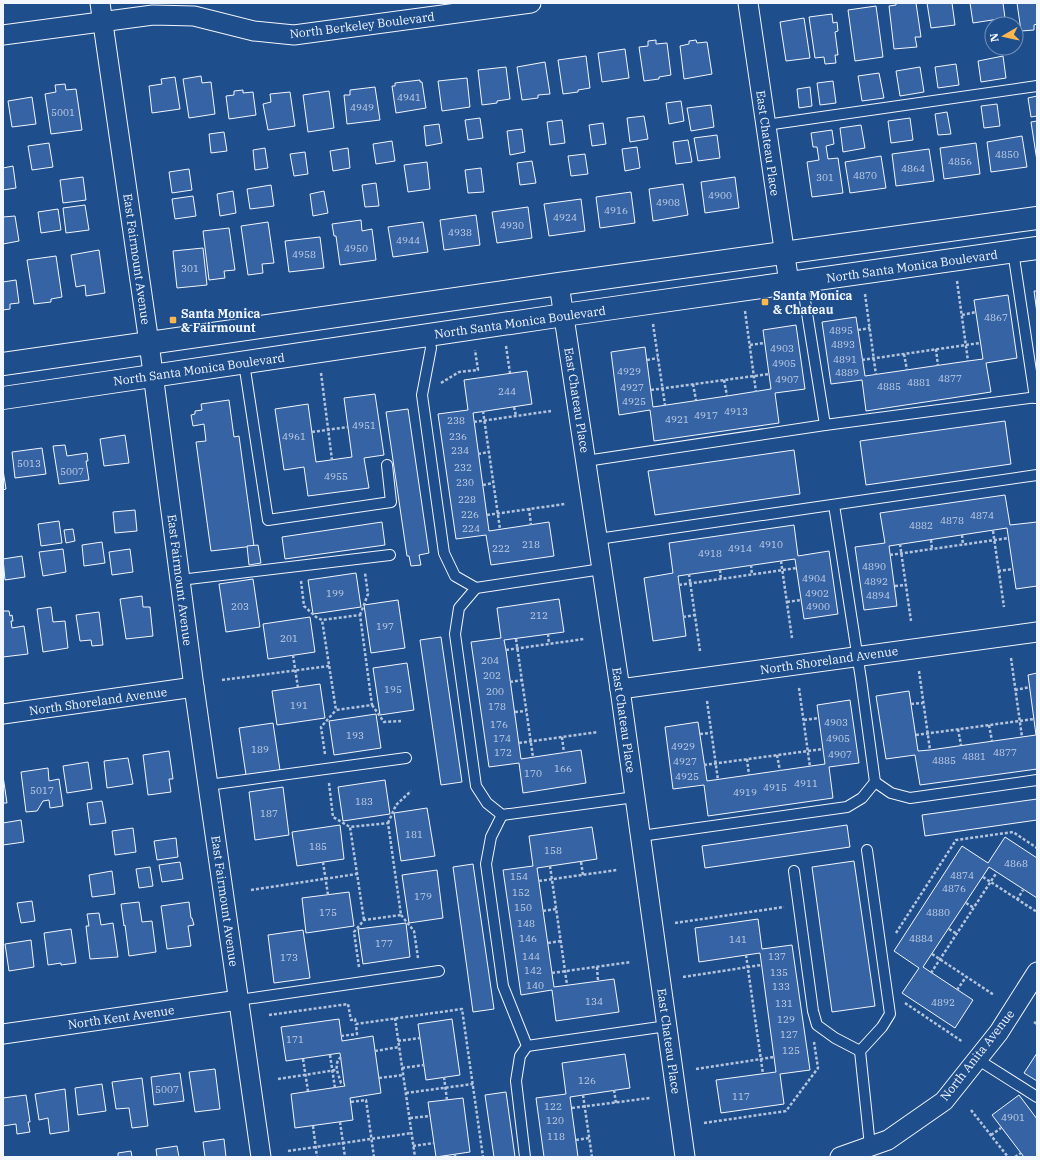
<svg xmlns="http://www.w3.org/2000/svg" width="1040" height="1160" font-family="'IBM Plex Serif',serif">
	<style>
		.building { fill: #3563a3; stroke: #f2f6ff }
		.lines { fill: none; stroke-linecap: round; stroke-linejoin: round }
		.service-casing { stroke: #f2f6ff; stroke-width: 12 }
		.minor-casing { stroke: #f2f6ff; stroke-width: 21 }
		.tertiary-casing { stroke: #f2f6ff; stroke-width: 24 }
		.path { stroke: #b3c4dc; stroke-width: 2.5; stroke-dasharray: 3 2; stroke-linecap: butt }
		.service { stroke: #1f4e8c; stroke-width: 10 }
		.minor { stroke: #1f4e8c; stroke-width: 19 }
		.tertiary { stroke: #1f4e8c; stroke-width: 22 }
		.poi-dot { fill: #ffb74d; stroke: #1f4e8c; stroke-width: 1.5 }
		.labels { text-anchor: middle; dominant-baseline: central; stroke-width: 3; stroke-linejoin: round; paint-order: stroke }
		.number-label { font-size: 10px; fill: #c3d1e8 }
		.street-label { font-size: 12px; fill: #f2f6ff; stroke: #1f4e8c }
		.poi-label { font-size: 12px; font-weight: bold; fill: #f2f6ff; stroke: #1f4e8c; text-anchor: start }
	</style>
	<rect width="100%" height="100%" fill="#1f4e8c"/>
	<g class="building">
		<polygon points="896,3 916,3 921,37 915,37 917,47 894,49 889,6 896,5"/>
		<polygon points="927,3 952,3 955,25 931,28"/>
		<polygon points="970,3 1003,3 1005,18 973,23"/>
		<polygon points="1017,3 1037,3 1037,24 1034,25 1034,30 1021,31"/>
		<polygon points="876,6 883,57 855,61 848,10"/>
		<polygon points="832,14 833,23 837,22 838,31 835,32 838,55 835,55 836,63 825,64 824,57 815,58 809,17"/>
		<polygon points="804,18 810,58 786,61 780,22"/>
		<polygon points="656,40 656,44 667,43 671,75 659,77 659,79 644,81 639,47 648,46 648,41"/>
		<polygon points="696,40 697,43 707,42 712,74 684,79 680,46 689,44 689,41"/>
		<polygon points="625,49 629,78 602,82 598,53"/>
		<polygon points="586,56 590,88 578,90 578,92 563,94 558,60"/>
		<polygon points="1003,56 1006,78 981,82 978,61"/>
		<polygon points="545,62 550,94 538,95 538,98 522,100 517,67"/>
		<polygon points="956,64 959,85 938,88 935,67"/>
		<polygon points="506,67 510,99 497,101 497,103 482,105 478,70"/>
		<polygon points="920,67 924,92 900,96 896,71"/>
		<polygon points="879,73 884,98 862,101 858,76"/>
		<polygon points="201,76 202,83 211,82 215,114 189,118 183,79"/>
		<polygon points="175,77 180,109 152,113 149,86 162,84 161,79"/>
		<polygon points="467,78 470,107 442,111 438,81"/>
		<polygon points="420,80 420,82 422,82 426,108 396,113 392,86 395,86 395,83"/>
		<polygon points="833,81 836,103 820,105 817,83"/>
		<polygon points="65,84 66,90 76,89 82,130 51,134 45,94 56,92 55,85"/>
		<polygon points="375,87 380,120 347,124 344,95 350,95 350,90"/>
		<polygon points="810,87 812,106 799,108 797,89"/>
		<polygon points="243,90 243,93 253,92 256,115 229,119 226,96 234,95 234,91"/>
		<polygon points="329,91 334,128 308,132 303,95"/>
		<polygon points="290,92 295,126 268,130 263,104 271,102 270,94"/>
		<polygon points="1037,96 1037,116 1031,117 1028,98"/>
		<polygon points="32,97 36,124 12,127 8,101"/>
		<polygon points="681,101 684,121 669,124 666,103"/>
		<polygon points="997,104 1000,126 984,128 981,106"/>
		<polygon points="711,105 714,127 691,131 687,108"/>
		<polygon points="947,112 951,134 938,135 935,114"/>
		<polygon points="644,116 648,139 630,142 627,118"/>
		<polygon points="480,118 483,138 468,140 465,120"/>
		<polygon points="910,118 913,140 891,143 888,121"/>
		<polygon points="562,120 565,143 550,145 547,122"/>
		<polygon points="1037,121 1037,161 1031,122"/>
		<polygon points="603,123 606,144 592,146 589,125"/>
		<polygon points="439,124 442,143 426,146 424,126"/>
		<polygon points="861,125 865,148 843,152 840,128"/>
		<polygon points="522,129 525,152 510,155 507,131"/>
		<polygon points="832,130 834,144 826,146 828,159 838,158 843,193 812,197 807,162 819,160 817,147 813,147 811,133"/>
		<polygon points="224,132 227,151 211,153 209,134"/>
		<polygon points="717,135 720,158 698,161 694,138"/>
		<polygon points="1022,136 1027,167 991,172 987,142"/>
		<polygon points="688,140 692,162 676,164 673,142"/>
		<polygon points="392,141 395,161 376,164 373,144"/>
		<polygon points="49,143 53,167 32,170 28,146"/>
		<polygon points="976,143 980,174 944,179 940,148"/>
		<polygon points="637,147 640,168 625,171 622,149"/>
		<polygon points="265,148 268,168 255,170 253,150"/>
		<polygon points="348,148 350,168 333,171 330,151"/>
		<polygon points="929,149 934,181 896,186 892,154"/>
		<polygon points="305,152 308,174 294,176 290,154"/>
		<polygon points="585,154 588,174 571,176 568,156"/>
		<polygon points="881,156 886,188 850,193 845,162"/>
		<polygon points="532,161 536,183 520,185 517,163"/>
		<polygon points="427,162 430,189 408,192 404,165"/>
		<polygon points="13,166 16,188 3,190 3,168"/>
		<polygon points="481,168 484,192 468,193 465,170"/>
		<polygon points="189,169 192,190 172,193 169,172"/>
		<polygon points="83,177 86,200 63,203 60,180"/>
		<polygon points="735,177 739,208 705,213 701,182"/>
		<polygon points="376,183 379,206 365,207 362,185"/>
		<polygon points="683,184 688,215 653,221 649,189"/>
		<polygon points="271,185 274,206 250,209 247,189"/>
		<polygon points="233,191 236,213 220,216 217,194"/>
		<polygon points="324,191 328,213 313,216 310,194"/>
		<polygon points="631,192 635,223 600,228 596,197"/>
		<polygon points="193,196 196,216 175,219 172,199"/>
		<polygon points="581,199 585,231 549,236 544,204"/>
		<polygon points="85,205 89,230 66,233 63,208"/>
		<polygon points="528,207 532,238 497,243 492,212"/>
		<polygon points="58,209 61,230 41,233 38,212"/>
		<polygon points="476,215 480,245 444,250 440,220"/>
		<polygon points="15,216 19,241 3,244 3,217"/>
		<polygon points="361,220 362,231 372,229 376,260 340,265 336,236 334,236 332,224"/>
		<polygon points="268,222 274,263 262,264 263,273 248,275 241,226"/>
		<polygon points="423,222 428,252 393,257 388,227"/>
		<polygon points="229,228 235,270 224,271 225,278 209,280 203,231"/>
		<polygon points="320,237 324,268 289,272 285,241"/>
		<polygon points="203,248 207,285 177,288 173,251"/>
		<polygon points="99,250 105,293 86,296 85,285 76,287 71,255"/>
		<polygon points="56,256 62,297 51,299 51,302 34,304 27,260"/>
		<polygon points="16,280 19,303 10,304 10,309 3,310 3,282"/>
		<polygon points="1034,291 1037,291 1037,313"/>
		<polygon points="1008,295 1017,358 986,363 991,392 866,411 862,380 831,384 822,322 856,317 865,376 968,361 983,359 974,300"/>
		<polygon points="796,325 805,389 775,393 779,423 654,441 650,410 619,415 611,352 645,347 653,407 727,396 771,389 763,330"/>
		<polygon points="527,371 532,404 473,413 489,531 549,522 554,556 491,565 486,535 456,539 438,414 468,410 464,380"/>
		<polygon points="375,394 384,455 364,458 369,488 308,496 304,467 284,470 275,409 308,404 316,462 352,457 344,398"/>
		<polygon points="229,400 234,437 239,436 254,546 211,551 196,442 206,441 204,424 193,426 191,415 195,414 195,411 202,410 201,404"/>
		<polygon points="408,409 429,553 419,555 421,565 411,566 409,556 407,556 386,412"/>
		<polygon points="1005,421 1011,464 866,485 860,441"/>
		<polygon points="125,435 129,463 104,466 100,439"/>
		<polygon points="65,445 67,456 87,453 88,461 86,461 89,480 59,484 53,446"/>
		<polygon points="42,448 46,474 15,478 12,452"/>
		<polygon points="794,450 800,494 655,515 648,471"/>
		<polygon points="3,470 6,489 3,490"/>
		<polygon points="1005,495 1010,525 1037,522 1037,586 1016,589 1007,528 889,546 897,606 864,610 855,547 885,543 880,513"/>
		<polygon points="135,510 137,531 115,533 113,512"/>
		<polygon points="59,521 62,543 41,546 38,524"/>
		<polygon points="382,522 385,545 285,559 282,537"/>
		<polygon points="794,525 798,556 829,551 838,614 804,619 795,559 781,561 678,576 686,636 653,641 644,578 673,573 669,543"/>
		<polygon points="73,529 75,541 66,543 64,530"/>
		<polygon points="102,542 105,563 84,566 82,545"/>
		<polygon points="258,545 261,563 249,565 247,546"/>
		<polygon points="63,549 66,572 43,576 39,552"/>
		<polygon points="130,549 133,572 112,575 109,552"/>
		<polygon points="22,556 25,577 5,580 3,559"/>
		<polygon points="356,573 361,607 313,614 308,580"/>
		<polygon points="253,579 260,627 226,632 219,584"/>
		<polygon points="142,596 143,607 150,607 153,636 126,639 120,599"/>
		<polygon points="559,599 564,632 504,640 506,650 521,759 581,750 586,783 523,793 519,763 489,767 471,642 501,638 497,608"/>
		<polygon points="398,600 405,648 371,653 364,605"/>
		<polygon points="51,607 53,622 65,621 68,648 43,652 37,609"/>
		<polygon points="3,611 9,611 10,616 12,615 13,621 11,621 12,628 24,626 28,654 3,657"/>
		<polygon points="99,612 103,645 92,646 91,640 80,641 76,615"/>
		<polygon points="310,617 315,652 268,659 263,624"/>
		<polygon points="441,637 462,782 441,785 420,640"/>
		<polygon points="407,663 414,710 380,715 373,668"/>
		<polygon points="1037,673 1037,769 920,785 915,755 886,759 876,696 909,691 918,751 930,750 1036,735 1028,675"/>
		<polygon points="320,684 325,718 277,725 272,691"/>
		<polygon points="850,700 859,763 829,767 833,798 708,816 704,785 673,789 665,727 698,722 707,781 825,764 817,705"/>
		<polygon points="376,714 381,748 334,755 329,721"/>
		<polygon points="273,723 280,770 246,775 239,728"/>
		<polygon points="169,751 173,779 169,779 171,792 148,795 143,755"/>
		<polygon points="128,758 133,784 107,788 104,761"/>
		<polygon points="88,762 92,789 67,793 63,766"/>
		<polygon points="48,768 49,781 59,779 63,806 50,808 49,800 43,801 37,811 26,812 21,772"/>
		<polygon points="3,776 7,803 3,803"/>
		<polygon points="385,780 390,814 343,821 338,787"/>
		<polygon points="283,787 289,835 255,840 249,792"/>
		<polygon points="1037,799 1037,820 925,836 922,815"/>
		<polygon points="102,801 106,823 90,825 87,803"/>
		<polygon points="427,808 435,856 401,861 394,813"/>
		<polygon points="21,820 24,842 3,845 3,823"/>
		<polygon points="340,825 344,859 297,866 292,832"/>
		<polygon points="847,825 850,847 705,868 702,846"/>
		<polygon points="592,827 597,859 537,868 554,987 614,979 619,1012 556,1021 552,990 521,995 503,870 533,866 529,836"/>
		<polygon points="133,828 136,852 115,855 112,831"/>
		<polygon points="1005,837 1037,858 1037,898 989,867 923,967 973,1000 955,1028 902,993 919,968 894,951 962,846 988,863"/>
		<polygon points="176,838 178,857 157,860 154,841"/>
		<polygon points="854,861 875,1006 832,1012 812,867"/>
		<polygon points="180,862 183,879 162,882 159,865"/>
		<polygon points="473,864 494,1009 473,1012 453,867"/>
		<polygon points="150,867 153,886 139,888 136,869"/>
		<polygon points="437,870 443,918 409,923 402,875"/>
		<polygon points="112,871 115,894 92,897 89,875"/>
		<polygon points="349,892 354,926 306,933 302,898"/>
		<polygon points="32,901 35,921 21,923 17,903"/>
		<polygon points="139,902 142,922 152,921 156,952 129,956 125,925 124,926 121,904"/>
		<polygon points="189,902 191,918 192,918 194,925 188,926 191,946 167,949 161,906"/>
		<polygon points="99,913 101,925 113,923 118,957 90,959 86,926 89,926 87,914"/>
		<polygon points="758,919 762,949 792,945 810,1070 780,1074 784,1104 721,1113 716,1080 776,1072 774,1057 760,953 699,962 695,928"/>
		<polygon points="406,923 410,957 363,964 358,929"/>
		<polygon points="71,929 76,963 61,965 61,963 48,965 44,933"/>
		<polygon points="303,930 310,978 274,983 268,935"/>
		<polygon points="31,940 34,967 9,971 5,944"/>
		<polygon points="339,1019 342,1041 373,1036 381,1093 350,1098 353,1120 295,1128 291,1094 345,1086 344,1083 340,1053 286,1061 281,1027"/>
		<polygon points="452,1019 460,1075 426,1080 418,1024"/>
		<polygon points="1037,1053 1037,1081 1024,1073"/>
		<polygon points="625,1054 630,1088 570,1097 578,1157 544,1157 536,1098 566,1094 562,1063"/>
		<polygon points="215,1069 220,1109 195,1112 189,1072"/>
		<polygon points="180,1073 184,1101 154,1105 151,1077"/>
		<polygon points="142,1078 148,1126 132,1128 129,1108 116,1109 112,1082"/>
		<polygon points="102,1084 106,1111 78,1115 75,1088"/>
		<polygon points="65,1089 69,1131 50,1134 48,1118 39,1120 35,1094"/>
		<polygon points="506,1092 515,1157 494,1157 485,1095"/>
		<polygon points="26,1095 30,1122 28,1122 30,1132 17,1134 16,1124 3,1126 3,1098"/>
		<polygon points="1019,1095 1037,1119 1037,1157 1024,1157 992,1115"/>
		<polygon points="463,1098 470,1152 436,1157 428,1102"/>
		<polygon points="224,1139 226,1157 205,1157 203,1142"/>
		<polygon points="177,1146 179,1157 157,1157 156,1149"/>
		<polygon points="131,1151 132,1157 118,1157 118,1153"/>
	</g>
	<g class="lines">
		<g class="service-casing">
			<g id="service">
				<polyline points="766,125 1037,86"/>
				<polyline points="1013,251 1035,398"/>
				<polyline points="802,282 825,425"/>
				<polyline points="428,335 431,348 422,395 444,553 455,576 476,588 459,608 455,634 476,786 487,803 502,815 491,837 486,864 503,986 527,1046 520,1056 516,1081 525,1157"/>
				<polyline points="244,363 268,520 391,502 387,465"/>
				<polyline points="586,461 825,425 1037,397"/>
				<polyline points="834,505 861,679 875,782"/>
				<polyline points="598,539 1037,475"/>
				<polyline points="180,580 390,555"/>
				<polyline points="476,588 602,569"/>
				<polyline points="208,785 406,758"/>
				<polyline points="502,815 635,797"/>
				<polyline points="641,836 847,807 862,798 875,782 891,793 910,798 1037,780"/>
				<polyline points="867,850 890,1014 882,1027 860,1051 870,1146"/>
				<polyline points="794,871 813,1011 817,1025 835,1038 860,1051"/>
				<polyline points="239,1000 439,971"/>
				<polyline points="527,1046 667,1026"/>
				<polyline points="977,1059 1037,1097"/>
			</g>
		</g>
		<g class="minor-casing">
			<g id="minor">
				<polyline points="100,3 149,343 194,687 261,1157"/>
				<polyline points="748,3 789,283"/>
				<polyline points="3,35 153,15 194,16 254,31 294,35 531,3"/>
				<polyline points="559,284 620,689 685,1157"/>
				<polyline points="620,689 1037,632"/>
				<polyline points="3,714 194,687"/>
				<polyline points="3,1034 239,1000"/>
				<polyline points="840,1157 888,1140 944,1101 999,1032 1037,972"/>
			</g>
		</g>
		<g class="tertiary-casing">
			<g id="tertiary">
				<polyline points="3,364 559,284 1037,218"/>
				<polyline points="3,398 564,315 1037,248"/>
			</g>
		</g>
		<g class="path">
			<polyline points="957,281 968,361"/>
			<polyline points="865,294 876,375"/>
			<polyline points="745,311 756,392"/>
			<polyline points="962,315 976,312"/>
			<polyline points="653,324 665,405"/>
			<polyline points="858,330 870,328"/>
			<polyline points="750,345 764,343"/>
			<polyline points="506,346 510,373"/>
			<polyline points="936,349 938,366"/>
			<polyline points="904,354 907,370"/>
			<polyline points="647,360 658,358"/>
			<polyline points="862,360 980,343"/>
			<polyline points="321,373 332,460"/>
			<polyline points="724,380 727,396"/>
			<polyline points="441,383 459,372 478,370 475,350"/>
			<polyline points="693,384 696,400"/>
			<polyline points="651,390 769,374"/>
			<polyline points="514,407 516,416"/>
			<polyline points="483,411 500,529"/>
			<polyline points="474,422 551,411"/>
			<polyline points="312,432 348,427"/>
			<polyline points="478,454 489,452"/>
			<polyline points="483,485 493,483"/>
			<polyline points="529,508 531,525"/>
			<polyline points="487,515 565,504"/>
			<polyline points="993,531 1004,607"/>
			<polyline points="962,535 963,545"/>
			<polyline points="931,540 932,549"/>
			<polyline points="900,544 911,621"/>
			<polyline points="890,555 1009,538"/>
			<polyline points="781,561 792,638"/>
			<polyline points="751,565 752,575"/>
			<polyline points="720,570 721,579"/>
			<polyline points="998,571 1013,569"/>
			<polyline points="689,574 700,651"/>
			<polyline points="301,581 304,606 316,617 322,620 360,615 372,705 336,710 322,620"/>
			<polyline points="679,585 797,568"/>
			<polyline points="895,586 906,585"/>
			<polyline points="787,602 801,600"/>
			<polyline points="360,615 368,594 365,573"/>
			<polyline points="683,617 695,615"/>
			<polyline points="548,634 549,644"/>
			<polyline points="516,639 533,757"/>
			<polyline points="506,650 584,639"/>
			<polyline points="293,655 298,688"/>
			<polyline points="1011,658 1022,737"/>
			<polyline points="919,671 930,750"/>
			<polyline points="222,680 329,666"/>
			<polyline points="510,682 522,680"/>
			<polyline points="799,688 810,767"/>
			<polyline points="1015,690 1030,687"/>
			<polyline points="707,701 718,780"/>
			<polyline points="911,704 923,703"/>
			<polyline points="372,705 384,722 401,721"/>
			<polyline points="515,712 526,711"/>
			<polyline points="804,720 819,718"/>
			<polyline points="989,725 992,741"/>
			<polyline points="958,729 961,745"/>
			<polyline points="700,734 711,733"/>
			<polyline points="916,735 1034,719"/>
			<polyline points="562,737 564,753"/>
			<polyline points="519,743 598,732"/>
			<polyline points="325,754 321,727 336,710"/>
			<polyline points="777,755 780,771"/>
			<polyline points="747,759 749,775"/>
			<polyline points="704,765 823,749"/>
			<polyline points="329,783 333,817 350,827"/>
			<polyline points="388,823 396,805 411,791"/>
			<polyline points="323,862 328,895"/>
			<polyline points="581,862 583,875"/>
			<polyline points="550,866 567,985"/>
			<polyline points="983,877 1037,912"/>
			<polyline points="539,881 617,870"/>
			<polyline points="251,890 357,874"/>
			<polyline points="1017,900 1023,890"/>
			<polyline points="966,903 974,908"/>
			<polyline points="543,911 556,909"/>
			<polyline points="401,915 414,931 418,958"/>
			<polyline points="675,923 784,907"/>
			<polyline points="949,929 957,934"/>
			<polyline points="896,933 956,840 1013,832 1037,848"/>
			<polyline points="548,943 561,941"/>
			<polyline points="932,954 994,995"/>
			<polyline points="746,955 763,1074"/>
			<polyline points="359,967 354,932 364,920 401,915 388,823 350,827 364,920"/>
			<polyline points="597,967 598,981"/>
			<polyline points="552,973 631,962"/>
			<polyline points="931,973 997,872"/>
			<polyline points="683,977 761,965"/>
			<polyline points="957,990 966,977"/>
			<polyline points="905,1003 963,1042"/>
			<polyline points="269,1015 348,1004 351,1020 355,1019 356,1024 462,1009 483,1157"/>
			<polyline points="395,1018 415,1157"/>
			<polyline points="1034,1022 1037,1024"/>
			<polyline points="341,1036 357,1034 356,1024"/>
			<polyline points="398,1041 420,1038"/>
			<polyline points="375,1051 399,1047"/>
			<polyline points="330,1055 335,1088"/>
			<path d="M341,1057C333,1064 338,1073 341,1083H344"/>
			<polyline points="303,1059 308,1091"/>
			<polyline points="402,1068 424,1065"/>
			<polyline points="696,1069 774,1057"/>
			<polyline points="444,1077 447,1100"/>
			<polyline points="379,1078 403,1075"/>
			<polyline points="278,1079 336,1070"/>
			<polyline points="614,1090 616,1103"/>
			<polyline points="406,1093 473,1084"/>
			<polyline points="583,1095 592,1157"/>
			<polyline points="351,1102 366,1100 374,1157"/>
			<polyline points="572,1108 650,1098"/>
			<polyline points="971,1110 1008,1157"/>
			<polyline points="410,1118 431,1116"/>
			<polyline points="340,1122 345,1157"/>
			<polyline points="704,1123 786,1111 818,1068 814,1042"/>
			<polyline points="313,1126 317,1157"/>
			<polyline points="991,1135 1001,1128"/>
			<polyline points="576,1140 589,1138"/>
			<polyline points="413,1146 434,1143"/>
			<polyline points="288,1151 412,1133"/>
			<polyline points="455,1154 455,1157"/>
			<polyline points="1015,1157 1021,1153"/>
		</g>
		<use href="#service" class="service"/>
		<use href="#minor" class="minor"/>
		<use href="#tertiary" class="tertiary"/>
	</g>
	<g class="poi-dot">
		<rect x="761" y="298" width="8" height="8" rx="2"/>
		<rect x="169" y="316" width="8" height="8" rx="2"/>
	</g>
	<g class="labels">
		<g class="number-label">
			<text x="409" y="97">4941</text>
			<text x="362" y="107">4949</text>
			<text x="63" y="112">5001</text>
			<text x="1007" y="154">4850</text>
			<text x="960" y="161">4856</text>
			<text x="913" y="168">4864</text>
			<text x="865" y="175">4870</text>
			<text x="825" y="177">301</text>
			<text x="720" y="195">4900</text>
			<text x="668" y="202">4908</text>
			<text x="616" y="210">4916</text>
			<text x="565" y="217">4924</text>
			<text x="512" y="225">4930</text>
			<text x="460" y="232">4938</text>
			<text x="408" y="240">4944</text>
			<text x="356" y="248">4950</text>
			<text x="304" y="254">4958</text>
			<text x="190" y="268">301</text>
			<text x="996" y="317">4867</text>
			<text x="841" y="330">4895</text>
			<text x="843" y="344">4893</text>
			<text x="782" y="348">4903</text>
			<text x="845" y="359">4891</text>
			<text x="784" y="363">4905</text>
			<text x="629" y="371">4929</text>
			<text x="847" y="372">4889</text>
			<text x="950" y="378">4877</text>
			<text x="787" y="379">4907</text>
			<text x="919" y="382">4881</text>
			<text x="889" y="386">4885</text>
			<text x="632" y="387">4927</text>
			<text x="507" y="391">244</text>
			<text x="634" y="401">4925</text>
			<text x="736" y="411">4913</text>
			<text x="706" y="415">4917</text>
			<text x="677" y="419">4921</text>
			<text x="456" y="420">238</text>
			<text x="364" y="425">4951</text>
			<text x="294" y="436">4961</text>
			<text x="458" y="436">236</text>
			<text x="460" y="450">234</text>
			<text x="29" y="463">5013</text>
			<text x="463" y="467">232</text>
			<text x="72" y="471">5007</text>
			<text x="336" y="476">4955</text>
			<text x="465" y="482">230</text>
			<text x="467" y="499">228</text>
			<text x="470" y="514">226</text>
			<text x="982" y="515">4874</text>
			<text x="952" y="520">4878</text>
			<text x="921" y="525">4882</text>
			<text x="471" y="528">224</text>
			<text x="531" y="544">218</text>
			<text x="771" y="544">4910</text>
			<text x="501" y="548">222</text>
			<text x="740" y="548">4914</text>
			<text x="710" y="553">4918</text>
			<text x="874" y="566">4890</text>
			<text x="814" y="578">4904</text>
			<text x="876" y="581">4892</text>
			<text x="335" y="593">199</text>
			<text x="817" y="593">4902</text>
			<text x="878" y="595">4894</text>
			<text x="240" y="606">203</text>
			<text x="818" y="606">4900</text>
			<text x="539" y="615">212</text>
			<text x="385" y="626">197</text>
			<text x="289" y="638">201</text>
			<text x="490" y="660">204</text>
			<text x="492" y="675">202</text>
			<text x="393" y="689">195</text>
			<text x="495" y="691">200</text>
			<text x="299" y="705">191</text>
			<text x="497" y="706">178</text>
			<text x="836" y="722">4903</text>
			<text x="499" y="724">176</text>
			<text x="355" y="735">193</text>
			<text x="502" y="738">174</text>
			<text x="838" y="738">4905</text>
			<text x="683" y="746">4929</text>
			<text x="260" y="749">189</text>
			<text x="503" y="752">172</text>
			<text x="1005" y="752">4877</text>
			<text x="840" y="754">4907</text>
			<text x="974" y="756">4881</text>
			<text x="944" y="760">4885</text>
			<text x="685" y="761">4927</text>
			<text x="563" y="768">166</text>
			<text x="533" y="773">170</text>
			<text x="687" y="776">4925</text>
			<text x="806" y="783">4911</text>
			<text x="775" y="787">4915</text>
			<text x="42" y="790">5017</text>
			<text x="745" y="792">4919</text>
			<text x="364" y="801">183</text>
			<text x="269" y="813">187</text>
			<text x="414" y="834">181</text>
			<text x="318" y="846">185</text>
			<text x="553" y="850">158</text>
			<text x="1016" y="863">4868</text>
			<text x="962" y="875">4874</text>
			<text x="519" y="876">154</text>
			<text x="954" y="888">4876</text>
			<text x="521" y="892">152</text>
			<text x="423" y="896">179</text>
			<text x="523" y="907">150</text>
			<text x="328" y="912">175</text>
			<text x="938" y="912">4880</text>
			<text x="526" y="923">148</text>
			<text x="528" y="938">146</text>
			<text x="921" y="938">4884</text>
			<text x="738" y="939">141</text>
			<text x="384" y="943">177</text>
			<text x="531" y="956">144</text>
			<text x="777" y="956">137</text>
			<text x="289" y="957">173</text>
			<text x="533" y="970">142</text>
			<text x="779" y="972">135</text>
			<text x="535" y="985">140</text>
			<text x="781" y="986">133</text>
			<text x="594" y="1001">134</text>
			<text x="943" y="1002">4892</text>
			<text x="784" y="1003">131</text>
			<text x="786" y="1019">129</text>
			<text x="789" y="1034">127</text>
			<text x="295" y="1039">171</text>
			<text x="791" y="1050">125</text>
			<text x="587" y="1080">126</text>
			<text x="167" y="1089">5007</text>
			<text x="741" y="1096">117</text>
			<text x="553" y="1106">122</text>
			<text x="1013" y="1117">4901</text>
			<text x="555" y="1120">120</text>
			<text x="556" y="1136">118</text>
		</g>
		<g class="street-label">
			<text transform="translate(362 25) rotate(-7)">North Berkeley Boulevard</text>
			<text transform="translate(768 143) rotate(82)">East Chateau Place</text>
			<text transform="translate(137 259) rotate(82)">East Fairmount Avenue</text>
			<text transform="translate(912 266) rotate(-8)">North Santa Monica Boulevard</text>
			<text transform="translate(520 322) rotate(-8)">North Santa Monica Boulevard</text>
			<text transform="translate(199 369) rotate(-8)">North Santa Monica Boulevard</text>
			<text transform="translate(577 400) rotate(81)">East Chateau Place</text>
			<text transform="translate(180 580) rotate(83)">East Fairmount Avenue</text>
			<text transform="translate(829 660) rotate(-8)">North Shoreland Avenue</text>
			<text transform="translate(98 701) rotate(-8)">North Shoreland Avenue</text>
			<text transform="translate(624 720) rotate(82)">East Chateau Place</text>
			<text transform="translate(225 901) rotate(82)">East Fairmount Avenue</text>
			<text transform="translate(121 1017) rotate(-8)">North Kent Avenue</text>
			<text transform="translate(669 1041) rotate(82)">East Chateau Place</text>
			<text transform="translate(977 1055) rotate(-52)">North Anita Avenue</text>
		</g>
		<g class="poi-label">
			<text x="773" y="295">Santa Monica<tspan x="773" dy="14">&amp; Chateau</tspan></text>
			<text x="181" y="313">Santa Monica<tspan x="181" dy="14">&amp; Fairmount</tspan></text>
		</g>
	</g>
	<rect width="1040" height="1160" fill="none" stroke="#f2f6ff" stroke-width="8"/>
	<g transform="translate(1004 36) rotate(261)"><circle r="19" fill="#1f4e8c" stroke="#7391ba"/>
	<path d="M0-3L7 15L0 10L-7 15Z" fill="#ffb74d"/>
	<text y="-6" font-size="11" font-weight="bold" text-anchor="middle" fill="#f2f6ff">N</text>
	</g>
</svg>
